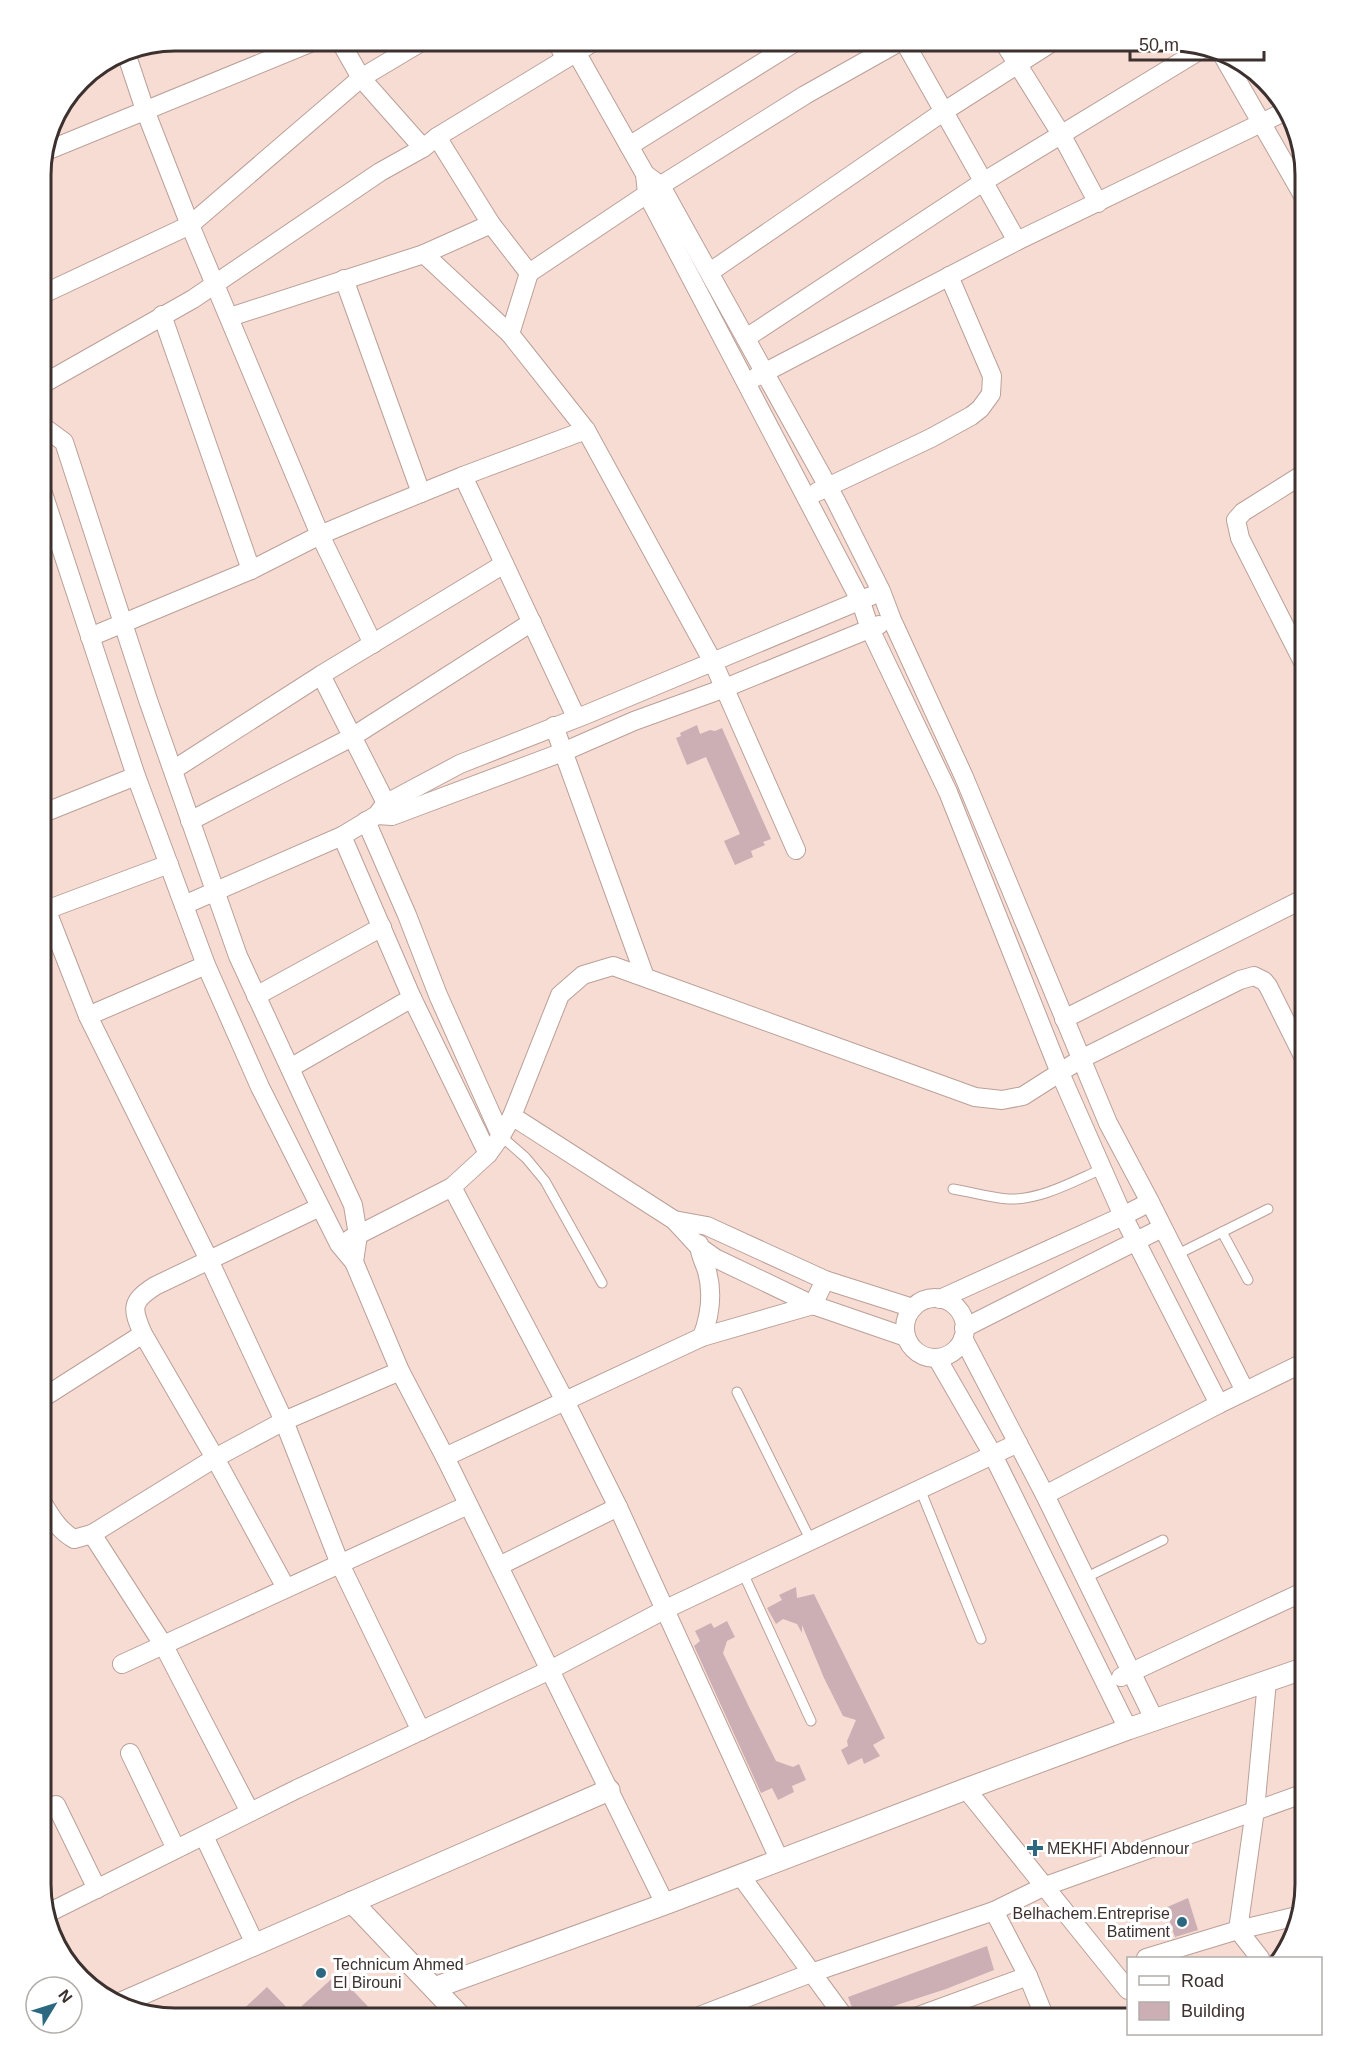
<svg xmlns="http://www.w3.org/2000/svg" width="1346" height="2059" font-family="Helvetica,sans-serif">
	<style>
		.building { fill: #cbafb5 }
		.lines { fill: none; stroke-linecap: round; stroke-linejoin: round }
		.service-casing { stroke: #baa098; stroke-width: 11 }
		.minor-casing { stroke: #baa098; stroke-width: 20 }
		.tertiary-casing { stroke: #baa098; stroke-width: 23 }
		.service { stroke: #fff; stroke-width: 9 }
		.minor { stroke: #fff; stroke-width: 18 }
		.tertiary { stroke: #fff; stroke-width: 21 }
		.poi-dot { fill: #2c6980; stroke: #fff; stroke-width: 2 }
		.labels { text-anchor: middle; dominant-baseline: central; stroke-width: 6; stroke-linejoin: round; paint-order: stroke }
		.poi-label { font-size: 16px; fill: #3c312e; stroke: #fff; text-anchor: start }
		.rim { fill: none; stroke: #3c312e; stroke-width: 3 }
	</style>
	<rect width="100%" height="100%" fill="#f7dcd3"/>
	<g class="building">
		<polygon points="697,725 700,734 710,730 715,731 722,728 771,839 763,842 765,845 751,851 753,857 735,865 724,841 740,834 706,757 687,765 676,738 681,736 680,733"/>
		<polygon points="796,1587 797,1598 814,1594 885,1738 873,1745 880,1756 864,1764 862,1758 848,1765 841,1750 848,1746 847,1741 856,1720 843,1716 824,1678 802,1625 802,1633 797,1624 783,1619 776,1624 767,1608 782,1600 779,1595"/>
		<polygon points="727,1621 735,1637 727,1641 723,1653 750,1709 776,1761 793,1767 799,1764 806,1780 792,1786 794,1792 778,1800 772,1788 761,1793 694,1646 700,1641 695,1631 711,1623 714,1628"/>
		<polygon points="1188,1898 1198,1930 1175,1937 1165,1908"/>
		<polygon points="987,1946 994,1970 946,1989 900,2004 863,2018 856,2018 848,1997"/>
		<polygon points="337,1974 379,2018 234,2018 267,1987 293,2014"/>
	</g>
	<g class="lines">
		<g class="service-casing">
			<g id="service">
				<polyline points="501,1136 526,1158 545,1181 602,1283"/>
				<path d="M953,1189C972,1192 991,1198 1009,1199C1041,1200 1074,1181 1102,1169"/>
				<polyline points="1222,1232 1248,1280"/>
				<polyline points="1176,1255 1268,1209"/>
				<polyline points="737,1392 811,1541"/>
				<polyline points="920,1489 981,1639"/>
				<polyline points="743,1573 811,1721"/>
				<polyline points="1085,1578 1163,1540"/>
			</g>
		</g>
		<g class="minor-casing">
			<g id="minor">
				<polyline points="340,41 361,78 423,148"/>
				<polyline points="557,41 565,59"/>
				<polyline points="904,41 1017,241"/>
				<polyline points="1003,41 1061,134 1098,203"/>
				<polyline points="125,50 145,110 190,225 320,535 373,644"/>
				<polyline points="576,52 645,174 661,186 836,501 881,591 892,620 964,777 1108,1123 1150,1202 1245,1391"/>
				<polyline points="1223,56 1305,199"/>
				<polyline points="437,137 491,224 529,273 647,194 805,95 901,41"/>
				<polyline points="629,146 797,41"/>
				<polyline points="44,152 315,41"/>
				<polyline points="645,174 647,194 861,602 870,629 948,792 1060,1073 1123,1216 1219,1404"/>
				<polyline points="424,254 510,334 586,430 713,662 796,850"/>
				<polyline points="710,272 943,112 1054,41"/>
				<polyline points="344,279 421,493"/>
				<polyline points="41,295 190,225 361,78 423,41"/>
				<polyline points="162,315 251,570"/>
				<polyline points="230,317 424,254 491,224"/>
				<polyline points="510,334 529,273"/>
				<polyline points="746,338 983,182 1202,49"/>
				<polyline points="756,377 1017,241 1288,110"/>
				<polyline points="41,385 193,299 380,172 423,148 437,137 595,41"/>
				<polyline points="41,425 64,442 148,700 238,956 353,1205 358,1235 354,1262"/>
				<polyline points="463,476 576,717"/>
				<polyline points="41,487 136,776 206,965 260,1087 339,1244 354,1262 400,1371 445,1457 665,1904"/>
				<polyline points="817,492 931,438 971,416 980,409 991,394 992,376 949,276"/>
				<polyline points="90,637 251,570 320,535 372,513 463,476 586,430"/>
				<polyline points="1305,666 1240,538 1236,520 1243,512 1305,473"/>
				<polyline points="321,675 391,813"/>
				<polyline points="554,726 645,977"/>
				<polyline points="173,770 321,675 504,564"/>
				<polyline points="41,814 136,776"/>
				<polyline points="377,815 392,816 563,752 634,721 725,688 879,625"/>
				<polyline points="190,821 352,737 532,622"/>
				<polyline points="366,821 407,915 438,995 501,1136"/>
				<polyline points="342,836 412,998 488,1154"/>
				<polyline points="41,896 88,1016 209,1260 284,1421 340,1564 421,1731"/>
				<polyline points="184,905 342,836 377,815 385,804 460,764 585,715 871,596"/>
				<polyline points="46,910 169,864"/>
				<polyline points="256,996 382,927"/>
				<polyline points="88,1016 206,965"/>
				<polyline points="1064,1019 1305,898"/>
				<polyline points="290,1068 412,998"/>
				<polyline points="512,1116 674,1220 698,1246 715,1258 813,1305 906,1337"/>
				<polyline points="674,1220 707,1226 825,1280 913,1308"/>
				<polyline points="350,1239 452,1187"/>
				<path d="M699,1244C699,1253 704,1262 707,1271C713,1293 710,1316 702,1337"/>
				<circle cx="935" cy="1328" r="30"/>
				<polyline points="940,1299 1123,1216 1150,1202"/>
				<polyline points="964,1328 1162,1228"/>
				<polyline points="963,1338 1045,1495 1155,1721"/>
				<polyline points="937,1358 993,1455 1128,1729"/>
				<polyline points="41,1399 143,1334"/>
				<polyline points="445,1457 702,1337 813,1305 825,1280"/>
				<polyline points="1045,1495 1219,1404 1305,1362"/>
				<path d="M41,1500C50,1515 58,1530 74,1539L92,1534L164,1646L250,1812"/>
				<polyline points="92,1534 215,1458 284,1421 400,1371"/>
				<polyline points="499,1566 618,1507"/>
				<path d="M286,1588L215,1458L143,1334C132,1309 130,1302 155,1286L320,1207"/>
				<polyline points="122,1664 468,1505"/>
				<polyline points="1121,1677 1305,1591"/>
				<polyline points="130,1753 176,1849"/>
				<polyline points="966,1789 1128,1990"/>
				<polyline points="56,1805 97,1889"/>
				<polyline points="204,1836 255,1944"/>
				<polyline points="779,1859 618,1507 565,1401 452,1187 488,1154 501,1136 512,1116 560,995 583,975 613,966 975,1097 1002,1100 1023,1096 1081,1059 1240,980 1254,976 1264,981 1268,986 1305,1060"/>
				<polyline points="740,1875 845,2018"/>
				<polyline points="994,1911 1028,1976 1045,2018"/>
				<polyline points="48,1913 297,1789 550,1670 666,1609 1018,1443"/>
				<polyline points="1146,1958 1238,1930 1297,1916"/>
				<polyline points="1260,1958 1238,1930 1255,1810 1267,1681"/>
				<polyline points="694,2018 811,1973 994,1911 1043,1887 1305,1793"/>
				<polyline points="913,2018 1028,1976"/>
			</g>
		</g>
		<g class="tertiary-casing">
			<g id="tertiary">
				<polyline points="352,1902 462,2018"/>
				<polyline points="434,1988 665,1904 966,1789 1128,1729 1305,1668"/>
				<polyline points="121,2003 609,1790"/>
			</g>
		</g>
		<use href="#service" class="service"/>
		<use href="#minor" class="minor"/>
		<use href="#tertiary" class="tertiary"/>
	</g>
	<g class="poi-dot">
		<path d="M1032 1839h6v6h6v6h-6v6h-6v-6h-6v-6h6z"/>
		<circle cx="1182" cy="1922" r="6"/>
		<circle cx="321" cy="1973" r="6"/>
	</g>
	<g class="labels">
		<g class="poi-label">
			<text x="1047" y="1848">MEKHFI Abdennour</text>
			<text x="1170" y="1913" text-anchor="end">Belhachem.Entreprise<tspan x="1170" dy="18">Batiment</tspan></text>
			<text x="333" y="1964">Technicum Ahmed<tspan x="333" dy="18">El Birouni</tspan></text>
		</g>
	</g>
	<path d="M0 0H1346V2059H0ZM175 51H1171A124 124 0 0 1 1295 175V1884A124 124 0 0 1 1171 2008H175A124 124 0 0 1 51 1884V175A124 124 0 0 1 175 51Z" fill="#fff" fill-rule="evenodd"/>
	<path class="rim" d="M175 51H1171A124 124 0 0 1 1295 175V1884A124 124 0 0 1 1171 2008H175A124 124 0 0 1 51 1884V175A124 124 0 0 1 175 51Z"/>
	<rect x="1127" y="1957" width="195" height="78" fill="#ffffff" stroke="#b1adab" stroke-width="1.5"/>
	<rect x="1139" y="1976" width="30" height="9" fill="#ffffff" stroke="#b1adab" stroke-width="1.5"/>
	<text x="1181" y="1987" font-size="18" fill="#3c312e">Road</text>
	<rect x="1139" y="2002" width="30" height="18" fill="#cbafb5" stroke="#b1adab" stroke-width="1.5"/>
	<text x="1181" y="2017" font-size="18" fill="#3c312e">Building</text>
	<g transform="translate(54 2005) rotate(52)"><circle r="28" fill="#ffffff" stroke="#b1adab" stroke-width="1.5"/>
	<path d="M0-4.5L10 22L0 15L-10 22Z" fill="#2c6980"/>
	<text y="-9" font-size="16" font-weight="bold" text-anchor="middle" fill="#3c312e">N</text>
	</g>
	<path d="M1130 51v9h134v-9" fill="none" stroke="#3c312e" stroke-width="3"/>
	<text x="1139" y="51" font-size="18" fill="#3c312e" stroke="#ffffff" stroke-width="4.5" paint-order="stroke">50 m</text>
</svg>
